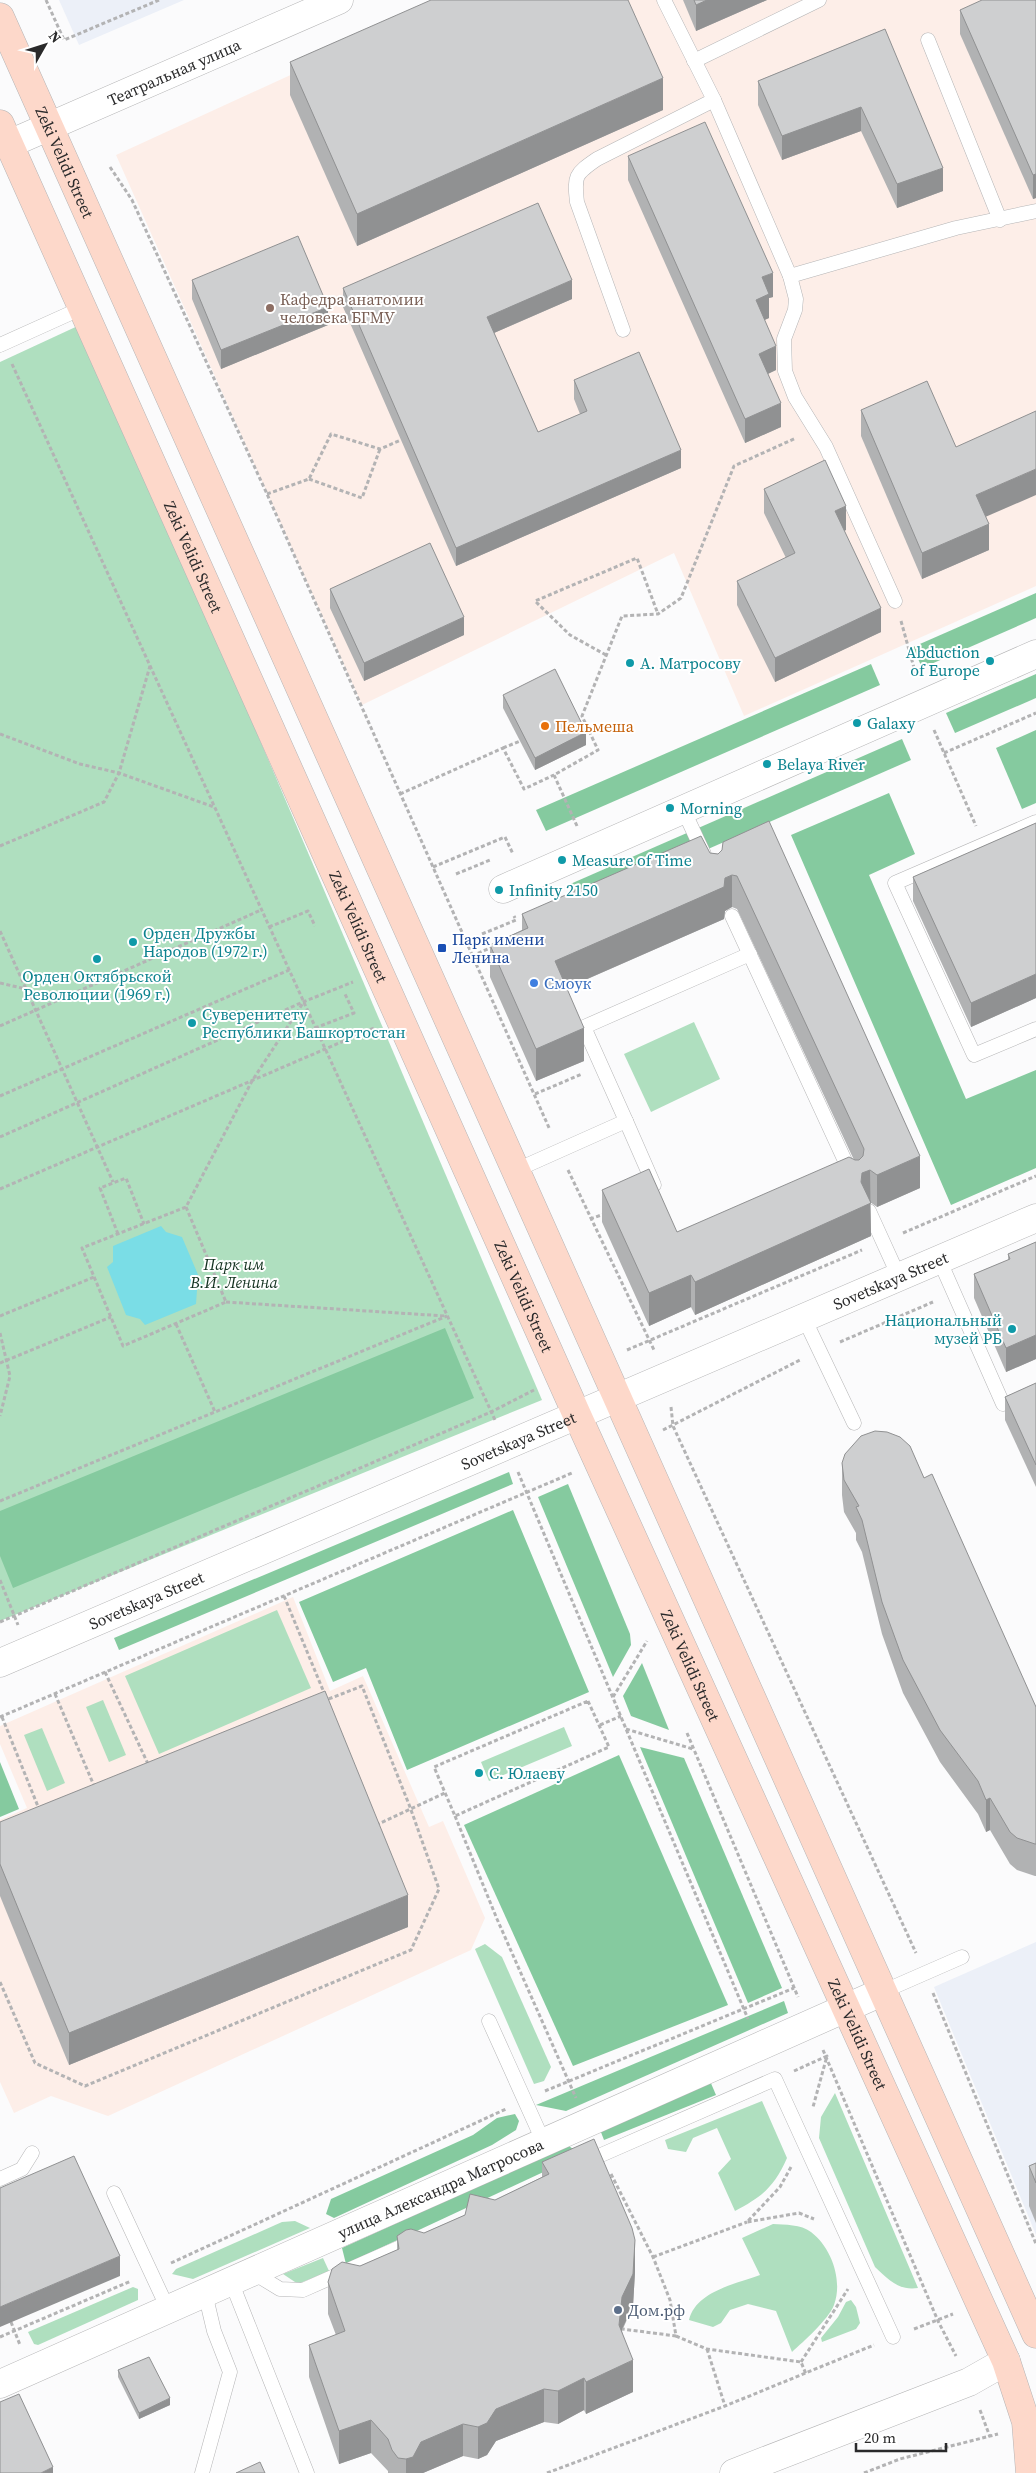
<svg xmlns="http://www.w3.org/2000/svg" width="1036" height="2473" font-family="'Source Serif 4',serif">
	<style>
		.built { fill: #ecf0f8 }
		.education { fill: #fdeee8 }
		.green { fill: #afdfbf }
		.forest { fill: #85ca9f }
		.water { fill: #7adde6 }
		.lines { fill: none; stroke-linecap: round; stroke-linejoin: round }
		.lane-casing { stroke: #b5b5b6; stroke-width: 15 }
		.street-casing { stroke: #b5b5b6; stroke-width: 29 }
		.secondary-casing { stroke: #b5b5b6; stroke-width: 29 }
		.path { stroke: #b3b3b4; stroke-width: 3; stroke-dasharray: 4 2.5; stroke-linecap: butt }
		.lane { stroke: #fff; stroke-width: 14 }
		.street { stroke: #fff; stroke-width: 28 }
		.secondary { stroke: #fdd8ca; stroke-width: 28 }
		.wall { fill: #b1b2b3 }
		.shaded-wall { fill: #909192 }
		.building { fill: #cecfd0; stroke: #909192 }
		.education-dot { fill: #8d6e63; stroke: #fff; stroke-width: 2 }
		.culture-dot { fill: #0f9aa8; stroke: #fff; stroke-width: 2 }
		.food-dot { fill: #e8710a; stroke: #fff; stroke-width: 2 }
		.transit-dot { fill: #1a4fb4; stroke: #fff; stroke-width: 2 }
		.shop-dot { fill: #3f7fe0; stroke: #fff; stroke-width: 2 }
		.service-dot { fill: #5c6f8a; stroke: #fff; stroke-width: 2 }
		.labels { text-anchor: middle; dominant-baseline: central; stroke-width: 4; stroke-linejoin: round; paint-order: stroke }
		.street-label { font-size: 16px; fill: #2a2a2b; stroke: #fff }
		.education-label { font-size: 16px; fill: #785e54; stroke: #fff; text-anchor: start }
		.culture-label { font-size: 16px; fill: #0d838f; stroke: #fff; text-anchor: start }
		.food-label { font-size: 16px; fill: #c56008; stroke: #fff; text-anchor: start }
		.transit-label { font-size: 16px; fill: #164399; stroke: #fff; text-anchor: start }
		.shop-label { font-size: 16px; fill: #366cbe; stroke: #fff; text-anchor: start }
		.park-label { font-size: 16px; font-style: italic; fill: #12311f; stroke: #fff }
		.service-label { font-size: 16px; fill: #4e5e75; stroke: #fff; text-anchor: start }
	</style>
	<rect width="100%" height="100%" fill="#fbfbfc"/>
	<g class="built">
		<polygon points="59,0 184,0 79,45"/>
		<polygon points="1036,1942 1036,2235 934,1987"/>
	</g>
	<g class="education">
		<polygon points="454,0 1036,0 1036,586 744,716 674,553 362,705 116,155"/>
		<polygon points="293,1597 330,1691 363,1676 429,1827 443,1821 485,1918 471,1950 108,2116 51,2096 14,2113 0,2082 0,1820 27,1808 0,1744 0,1726"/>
	</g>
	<g class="green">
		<polygon points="82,324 542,1400 0,1621 0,362"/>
		<polygon points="694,1022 720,1079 651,1112 624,1054"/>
		<polygon points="277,1610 311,1688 159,1754 125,1676"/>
		<polygon points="103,1700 126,1755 109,1762 86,1707"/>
		<polygon points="564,1727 572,1746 489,1781 481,1762"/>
		<polygon points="42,1728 65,1783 47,1791 24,1735"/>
		<polygon points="485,1944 502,1957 551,2067 544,2081 534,2084 475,1949"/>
		<path d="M835,2093L918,2288C899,2291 889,2280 875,2267L819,2138L821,2117Z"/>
		<path d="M762,2101L787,2158C774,2187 763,2196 735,2211L718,2173L731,2159L717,2128L693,2138L686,2152L668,2149L665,2140Z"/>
		<polygon points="295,2221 310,2228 193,2279 172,2274 176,2269 282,2222"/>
		<path d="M773,2224C785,2225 801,2224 811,2232C832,2248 843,2281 834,2305C828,2320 804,2341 792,2352L776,2311L748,2304L730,2310L721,2323L713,2327L689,2320C696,2291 736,2284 760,2275L742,2238Z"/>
		<polygon points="323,2258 329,2271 298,2284 283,2274"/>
		<polygon points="133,2287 138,2289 138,2300 38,2345 34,2344 28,2332"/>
		<polygon points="851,2300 856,2307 860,2323 856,2329 822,2342 821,2338 838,2317 846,2302"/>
	</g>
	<g class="forest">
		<polygon points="1036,593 1036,618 922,668 913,647"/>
		<polygon points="871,664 880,685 546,831 536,810"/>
		<polygon points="1036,674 1036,698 955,733 946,713"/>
		<polygon points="1036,730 1036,803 1022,809 996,748"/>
		<polygon points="902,739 911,760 578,906 568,885"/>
		<polygon points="889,793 915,854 869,875 966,1099 1036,1070 1036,1168 951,1205 791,835"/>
		<polygon points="445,1328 474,1398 13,1588 0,1556 0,1511"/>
		<polygon points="509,1472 513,1484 119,1650 114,1638"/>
		<polygon points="568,1484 630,1634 631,1645 613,1677 538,1497"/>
		<polygon points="513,1510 589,1692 407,1770 366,1668 333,1682 299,1602"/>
		<polygon points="642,1663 669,1730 631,1716 623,1696"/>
		<polygon points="640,1747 684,1758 782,1988 748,2003"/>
		<polygon points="619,1755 728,2005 573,2066 464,1825"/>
		<polygon points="0,1762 19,1809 0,1817"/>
		<polygon points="784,2001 788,2013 566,2111 536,2105"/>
		<polygon points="710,2081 716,2095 604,2140 599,2127"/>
		<polygon points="515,2114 519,2121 516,2130 492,2145 334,2218 326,2214 331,2199 473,2135 497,2118"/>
		<polygon points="568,2145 580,2155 346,2264 342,2248"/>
	</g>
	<polygon class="water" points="161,1226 166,1232 182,1237 202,1284 197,1290 196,1304 145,1325 140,1319 126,1315 107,1267 113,1262 113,1246"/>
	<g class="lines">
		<g class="lane-casing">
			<g id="lane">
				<polyline points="664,0 714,100 790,276 796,299 795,310 784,339 785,371 795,397 826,447 895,601"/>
				<polyline points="928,40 1000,220"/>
				<polyline points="694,61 819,0"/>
				<polyline points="790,276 956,228 1036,211"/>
				<path d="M623,330L577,202C574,176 575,174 597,159L714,100"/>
				<polyline points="0,345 82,308"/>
				<polyline points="683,809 704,854"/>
				<polyline points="1036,822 895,883 974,1055 1036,1029"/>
				<polyline points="732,916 852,1176"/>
				<polyline points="626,1121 654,1185"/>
				<polyline points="514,1171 626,1121 584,1027 750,954"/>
				<polyline points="869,1211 899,1277"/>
				<polyline points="939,1259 1003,1404 1036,1396"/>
				<polyline points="804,1318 854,1423"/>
				<polyline points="882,1992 962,1957"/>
				<polyline points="489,2021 544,2143"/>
				<polyline points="585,2162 775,2079 893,2337"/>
				<polyline points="0,2179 22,2169 32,2153"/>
				<polyline points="114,2193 168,2309"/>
				<polyline points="252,2272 280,2289 303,2290 414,2241"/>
				<polyline points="231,2281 307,2473"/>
				<polyline points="202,2473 230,2372 214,2331 205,2293"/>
			</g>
		</g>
		<g class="street-casing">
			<g id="street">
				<path id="s1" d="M9,144L339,0"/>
				<polyline points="503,889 1036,654"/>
				<path id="s2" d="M0,1663L1036,1218"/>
				<path id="s3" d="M0,2384L882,1992"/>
				<polyline points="734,2473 969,2382 1006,2361"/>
			</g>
		</g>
		<g class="secondary-casing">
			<g id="secondary">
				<path id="s4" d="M0,17L1036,2334"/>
				<path id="s5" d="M0,124L577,1415L1006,2361L1026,2422L1030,2473"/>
			</g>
		</g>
		<g class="path">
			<polyline points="46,0 64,40 159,0"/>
			<polyline points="110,167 132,200 267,494 550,1130"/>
			<polyline points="12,364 495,1420"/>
			<polyline points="309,479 362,498 380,449"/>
			<polyline points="267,494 309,479 331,434 380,449 401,440"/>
			<polyline points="901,621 916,675"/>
			<polyline points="606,655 570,635 535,601 637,558 658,614"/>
			<polyline points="934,730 976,826"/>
			<polyline points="0,734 80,764 119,773 214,807"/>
			<polyline points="503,748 520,741"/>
			<polyline points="944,753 1036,713"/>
			<polyline points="400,794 503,748 524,789 554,775"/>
			<polyline points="577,826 554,775 598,750 582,716 622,616 658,614 681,598 734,466 796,438"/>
			<polyline points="0,846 104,802 119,773 150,666"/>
			<polyline points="433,867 505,837 513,854"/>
			<polyline points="456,874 490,860"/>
			<polyline points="269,927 308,911 315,926"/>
			<polyline points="0,931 113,1182"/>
			<polyline points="482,934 516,920 514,916"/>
			<polyline points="472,956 492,947"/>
			<polyline points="0,983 26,989"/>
			<polyline points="0,1026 261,910"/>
			<polyline points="315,1028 354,1013 345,994"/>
			<polyline points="535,1094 582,1074"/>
			<polyline points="0,1096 289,970"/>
			<polyline points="0,1137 303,1002 353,982"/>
			<polyline points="568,1170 654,1350"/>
			<polyline points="0,1189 374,1028"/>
			<polyline points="186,1207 226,1302 123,1346 82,1248 186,1207 252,1081 303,1003"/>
			<polyline points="590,1219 604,1214"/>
			<polyline points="903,1233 1036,1176"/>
			<polyline points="118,1234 100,1188 126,1178 144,1224"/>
			<polyline points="226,1302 446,1316"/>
			<polyline points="0,1316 94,1277"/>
			<polyline points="176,1324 215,1412"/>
			<polyline points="0,1333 10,1376 0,1416"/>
			<polyline points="840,1342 933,1302"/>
			<polyline points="627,1350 862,1250"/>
			<polyline points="0,1363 111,1317"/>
			<polyline points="671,1407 673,1426 916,1953"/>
			<polyline points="663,1430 800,1360"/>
			<polyline points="518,1472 748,2019"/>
			<polyline points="0,1501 447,1316"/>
			<polyline points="0,1580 18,1625"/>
			<polyline points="284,1596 325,1695"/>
			<polyline points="0,1622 491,1412 534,1390"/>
			<polyline points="105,1672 149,1766"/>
			<polyline points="55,1694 95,1788"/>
			<polyline points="613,1697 647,1641"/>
			<polygon points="588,1701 609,1747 455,1816 434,1767"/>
			<polyline points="0,1717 572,1473"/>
			<polyline points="2,1717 39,1809"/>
			<polyline points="600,1725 621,1716"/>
			<polyline points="626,1729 693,1749"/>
			<polyline points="687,1733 798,1997"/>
			<polyline points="455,1816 497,1919 576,2098"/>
			<polyline points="376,1825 445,1793"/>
			<polyline points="0,1982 35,2063 85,2086 411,1950 439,1889 410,1807 362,1686 326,1700"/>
			<polyline points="933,1993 1036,2244"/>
			<polyline points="823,2050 938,2321 956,2356"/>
			<polyline points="794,2071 827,2056 813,2107"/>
			<polyline points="545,2091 794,1988"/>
			<polyline points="791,2167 780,2187 747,2222 799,2213 814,2219"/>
			<polyline points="611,2174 653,2257 670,2300 676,2336 622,2329"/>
			<polyline points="653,2257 747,2222"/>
			<polyline points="171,2263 506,2109"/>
			<polyline points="11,2322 20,2345"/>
			<polyline points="914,2329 953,2314"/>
			<polyline points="676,2336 707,2349 801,2362 806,2374"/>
			<polyline points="0,2337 131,2281"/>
			<polyline points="707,2349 725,2406"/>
			<polyline points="801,2362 848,2289"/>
			<polyline points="980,2410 990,2437"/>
			<polyline points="547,2473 725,2406 874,2345"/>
			<polyline points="864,2473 900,2459 998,2434"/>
		</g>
		<use href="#lane" class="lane"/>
		<use href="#street" class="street"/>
		<use href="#secondary" class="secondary"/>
	</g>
	<g class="wall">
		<polygon points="683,0 767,0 696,31"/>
		<polygon points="1036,0 1036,198 1033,199 960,34 960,10"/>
		<polygon points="885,29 943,191 897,208 861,131 782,160 758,105 758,81"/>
		<polygon points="290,62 663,110 357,246 290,95"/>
		<polygon points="628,156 773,297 769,298 769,318 764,320 776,370 768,374 781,427 745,443 628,180"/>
		<polygon points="192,280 328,325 221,369 192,299"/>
		<polygon points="343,288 572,299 494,333 538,432 580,414 574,399 574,380 681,468 456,566 343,307"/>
		<polygon points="861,410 956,447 986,517 989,550 922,579 861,436"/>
		<polygon points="764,489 846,530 844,531 881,632 775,682 737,605 737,581 786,558 764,513"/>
		<polygon points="330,589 464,635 364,681 330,608"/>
		<polygon points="503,695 586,745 535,770 503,708"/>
		<polygon points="1036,823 1036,998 971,1027 913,901 913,877"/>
		<polygon points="722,850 920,1188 877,1207 870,1202 871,1236 695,1315 691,1307 649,1326 602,1222 602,1190 677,1232 854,1160 737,909 732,907 725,911 724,919 567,988 584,1061 536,1081 490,977 490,945 522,930 522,914 710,853 718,854"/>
		<polygon points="1036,1242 1036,1359 1006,1372 974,1298 974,1274 1008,1260 1008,1254"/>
		<polygon points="1036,1383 1036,1487 1005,1420 1005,1397"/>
		<polygon points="842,1463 924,1478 1036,1707 1036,1876 1035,1876 1017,1870 1010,1864 990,1830 986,1832 978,1814 940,1762 903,1693 882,1634 862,1552 856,1540 856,1533 844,1512 842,1495"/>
		<polygon points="0,1822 408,1927 69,2065 0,1896"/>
		<polygon points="542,2162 635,2272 633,2306 622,2331 633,2392 586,2414 584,2410 558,2424 544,2422 496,2441 487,2455 478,2459 463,2456 423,2473 388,2473 388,2471 371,2453 339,2464 309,2377 309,2345 336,2335 328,2314 328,2282 360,2266 397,2250 397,2236 424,2233 465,2215 542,2177"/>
		<polygon points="1036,2163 1036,2223 1029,2206 1029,2166"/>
		<polygon points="118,2370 170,2405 139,2419 118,2377"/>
	</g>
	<g class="shaded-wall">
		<polygon points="707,0 767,0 696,31 696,5"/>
		<polygon points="663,78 663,110 357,246 357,214"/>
		<polygon points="861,107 861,131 782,160 782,136"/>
		<polygon points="943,168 943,191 897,208 897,184"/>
		<polygon points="1036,174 1036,198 1033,199 1033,175"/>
		<polygon points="773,273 773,297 769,298 769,318 756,324 756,300 762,277"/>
		<polygon points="572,280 572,299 487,336 487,317"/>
		<polygon points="328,307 328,325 221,369 221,350"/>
		<polygon points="776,346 776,370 759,378 759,354"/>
		<polygon points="781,403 781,427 745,443 745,419"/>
		<polygon points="681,450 681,468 456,566 456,548"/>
		<polygon points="1036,469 1036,495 976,521 976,495"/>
		<polygon points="846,506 846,530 835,535 835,511"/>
		<polygon points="989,524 989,550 922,579 922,553"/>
		<polygon points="881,608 881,632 775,682 775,658"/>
		<polygon points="464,617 464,635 364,681 364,663"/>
		<polygon points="586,732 586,745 535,770 535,758"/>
		<polygon points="732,875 732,907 725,911 724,919 555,993 555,961"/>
		<polygon points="1036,974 1036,998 971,1027 971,1003"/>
		<polygon points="584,1028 584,1061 536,1081 536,1049"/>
		<polygon points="920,1156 920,1188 877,1207 877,1175"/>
		<polygon points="870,1170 871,1236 695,1315 695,1282 861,1182 862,1173"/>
		<polygon points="691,1275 691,1307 649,1326 649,1293"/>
		<polygon points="1036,1335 1036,1359 1006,1372 1006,1348"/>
		<polygon points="990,1798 990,1830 986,1832 986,1800"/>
		<polygon points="408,1895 408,1927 69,2065 69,2033"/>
		<polygon points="635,2240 635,2272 633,2306 622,2329 619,2357 619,2325 622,2297"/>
		<polygon points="120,2256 120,2276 0,2327 0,2307"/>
		<polygon points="633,2360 633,2392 586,2414 586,2382"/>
		<polygon points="584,2378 584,2410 558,2424 558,2391"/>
		<polygon points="544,2389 544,2422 496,2441 487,2455 478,2459 478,2427 496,2409"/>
		<polygon points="170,2398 170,2405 139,2419 139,2413"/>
		<polygon points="371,2420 371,2453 339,2464 339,2431"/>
		<polygon points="463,2424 463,2456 423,2473 406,2473 406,2459 421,2442"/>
		<polygon points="53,2467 53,2473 41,2473"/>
	</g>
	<g class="building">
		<polygon points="431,0 628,0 663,78 357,214 290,62"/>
		<polygon points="694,0 707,0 696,5"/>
		<polygon points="982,0 1036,0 1036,174 1033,175 960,10"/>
		<polygon points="885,29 943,168 897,184 861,107 782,136 758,81"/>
		<polygon points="705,122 773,273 762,277 769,294 756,300 776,346 759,354 781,403 745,419 628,156"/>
		<polygon points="538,203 572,280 487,317 538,432 587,411 574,380 639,352 681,450 456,548 343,288"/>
		<polygon points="298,236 328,307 221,350 192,280"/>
		<polygon points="927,381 956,447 1036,411 1036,469 976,495 989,524 922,553 861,410"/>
		<polygon points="825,460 846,506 835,511 881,608 775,658 737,581 795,553 764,489"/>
		<polygon points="430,543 464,617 364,663 330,589"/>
		<polygon points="555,669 586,732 535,758 503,695"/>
		<polygon points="769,821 920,1156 877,1175 870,1170 862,1173 861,1182 871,1203 695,1282 691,1275 649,1293 602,1190 649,1169 677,1232 849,1157 855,1160 859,1160 863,1156 864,1149 737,876 732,875 725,878 724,887 555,961 584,1028 536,1049 490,945 528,928 522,914 701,836 710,853 718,854 722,850 723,842"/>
		<polygon points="1036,823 1036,974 971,1003 913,877"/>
		<polygon points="1036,1242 1036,1335 1006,1348 974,1274 1010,1259 1008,1254"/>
		<polygon points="1036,1383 1036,1465 1005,1397"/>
		<polygon points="875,1431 887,1432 900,1437 910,1446 924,1478 932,1474 1036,1707 1036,1844 1035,1844 1017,1838 1010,1832 990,1798 986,1800 978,1781 940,1730 903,1660 882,1602 862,1520 856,1507 859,1506 844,1480 842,1463 845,1454 861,1436"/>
		<polygon points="325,1691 408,1895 69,2033 0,1864 0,1822"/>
		<polygon points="594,2139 632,2228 635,2240 633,2274 622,2297 619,2325 633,2360 586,2382 584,2378 558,2391 544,2389 496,2409 487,2423 478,2427 463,2424 421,2442 413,2457 406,2459 398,2458 392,2450 388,2439 371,2420 339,2431 309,2345 345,2331 328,2282 332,2269 342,2262 360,2266 399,2249 397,2236 406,2230 411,2229 424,2233 465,2215 470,2194 495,2200 549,2174 542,2162"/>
		<polygon points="74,2156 120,2256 0,2307 0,2188"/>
		<polygon points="1036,2163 1036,2183 1029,2166"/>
		<polygon points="149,2357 170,2398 139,2413 118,2370"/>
		<polygon points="19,2394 53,2467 41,2473 0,2473 0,2402"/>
		<polygon points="260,2462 265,2473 236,2473"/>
	</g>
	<circle class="education-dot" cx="270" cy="308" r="5"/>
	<g class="culture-dot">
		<circle cx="990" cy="661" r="5"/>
		<circle cx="630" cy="663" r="5"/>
		<circle cx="857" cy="723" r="5"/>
		<circle cx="767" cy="764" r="5"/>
		<circle cx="670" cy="808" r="5"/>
		<circle cx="562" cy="860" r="5"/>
		<circle cx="499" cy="890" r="5"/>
		<circle cx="133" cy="942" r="5"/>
		<circle cx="97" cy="959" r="5"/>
		<circle cx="192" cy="1023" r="5"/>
		<circle cx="1012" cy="1329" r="5"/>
		<circle cx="479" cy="1773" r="5"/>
	</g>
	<circle class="food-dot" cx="545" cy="726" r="5"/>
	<rect class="transit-dot" x="437" y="943" width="10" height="10" rx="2.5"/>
	<circle class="shop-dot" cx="534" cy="983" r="5"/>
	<circle class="service-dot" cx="618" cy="2310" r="5"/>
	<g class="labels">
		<g class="street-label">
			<text stroke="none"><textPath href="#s1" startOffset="180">Театральная улица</textPath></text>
			<text stroke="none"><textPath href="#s4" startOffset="159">Zeki Velidi Street</textPath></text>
			<text stroke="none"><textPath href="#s5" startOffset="474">Zeki Velidi Street</textPath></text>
			<text stroke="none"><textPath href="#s5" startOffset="879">Zeki Velidi Street</textPath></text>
			<text stroke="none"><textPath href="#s2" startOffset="969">Sovetskaya Street</textPath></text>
			<text stroke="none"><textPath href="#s5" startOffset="1284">Zeki Velidi Street</textPath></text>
			<text stroke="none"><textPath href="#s2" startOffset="564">Sovetskaya Street</textPath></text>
			<text stroke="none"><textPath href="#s2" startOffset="159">Sovetskaya Street</textPath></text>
			<text stroke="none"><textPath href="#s5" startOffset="1689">Zeki Velidi Street</textPath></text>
			<text stroke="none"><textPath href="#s5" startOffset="2094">Zeki Velidi Street</textPath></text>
			<text stroke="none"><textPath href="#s3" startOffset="482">улица Александра Матросова</textPath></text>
		</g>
		<g class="education-label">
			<text x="280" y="299">Кафедра анатомии<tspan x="280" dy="18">человека БГМУ</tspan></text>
		</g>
		<g class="culture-label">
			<text x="980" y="652" text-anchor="end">Abduction<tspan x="980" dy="18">of Europe</tspan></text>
			<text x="640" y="663">А. Матросову</text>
			<text x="867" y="723">Galaxy</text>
			<text x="777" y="764">Belaya River</text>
			<text x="680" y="808">Morning</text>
			<text x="572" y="860">Measure of Time</text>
			<text x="509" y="890">Infinity 2150</text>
			<text x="143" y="933">Орден Дружбы<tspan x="143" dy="18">Народов (1972 г.)</tspan></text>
			<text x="97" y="976" text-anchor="middle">Орден Октябрьской<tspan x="97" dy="18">Революции (1969 г.)</tspan></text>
			<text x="202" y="1014">Суверенитету<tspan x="202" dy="18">Республики Башкортостан</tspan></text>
			<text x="1002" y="1320" text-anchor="end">Национальный<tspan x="1002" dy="18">музей РБ</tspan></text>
			<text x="489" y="1773">С. Юлаеву</text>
		</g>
		<g class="food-label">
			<text x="555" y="726">Пельмеша</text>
		</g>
		<g class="transit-label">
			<text x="452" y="939">Парк имени<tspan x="452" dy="18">Ленина</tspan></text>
		</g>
		<g class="shop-label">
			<text x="544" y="983">Смоук</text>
		</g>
		<g class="park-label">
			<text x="234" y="1264">Парк им<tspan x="234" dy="18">В.И. Ленина</tspan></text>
		</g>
		<g class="service-label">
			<text x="628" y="2310">Дом.рф</text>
		</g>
	</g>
	<g transform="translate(45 45) rotate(51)" stroke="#ffffff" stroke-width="4" paint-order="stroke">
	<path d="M0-4L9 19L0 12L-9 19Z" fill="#2a2a2b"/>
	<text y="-8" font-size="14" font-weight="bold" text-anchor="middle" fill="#2a2a2b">N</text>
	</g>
	<path d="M856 2443v8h90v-8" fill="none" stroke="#2a2a2b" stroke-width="2.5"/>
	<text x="864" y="2443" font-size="15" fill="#2a2a2b" stroke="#ffffff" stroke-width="4" paint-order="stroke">20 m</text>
</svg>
